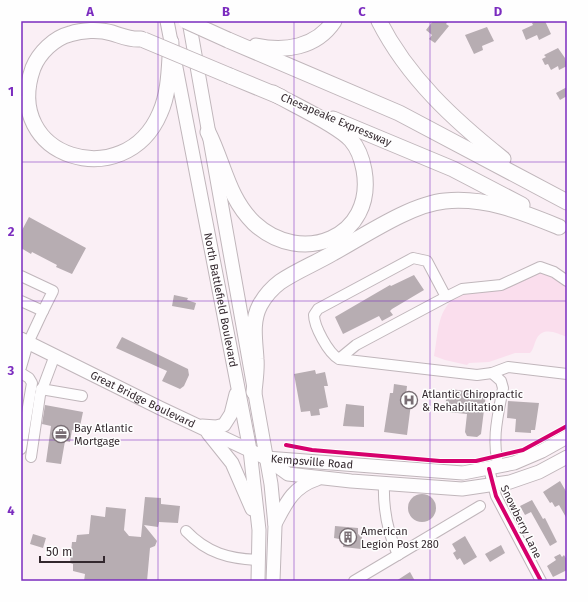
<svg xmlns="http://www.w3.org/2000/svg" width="588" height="602" font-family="'Fira Sans',sans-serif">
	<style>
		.green { fill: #fadeed }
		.building { fill: #b7adb2 }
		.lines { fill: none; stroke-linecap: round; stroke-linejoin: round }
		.minor-casing { stroke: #c0b6bb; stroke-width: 12 }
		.major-casing { stroke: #c0b6bb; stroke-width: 15 }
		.highway-casing { stroke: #c0b6bb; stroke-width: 17 }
		.minor { stroke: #fefdfe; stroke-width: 10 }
		.major { stroke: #fefdfe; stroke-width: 13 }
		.highway { stroke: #fefdfe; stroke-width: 15 }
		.highway-bridge-casing { stroke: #c0b6bb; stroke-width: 17; stroke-linecap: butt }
		.highway-bridge { stroke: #fefdfe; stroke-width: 15 }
		.cycleway-casing { stroke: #fefefe; stroke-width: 6 }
		.cycleway { stroke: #d6006c; stroke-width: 4 }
		.grid { fill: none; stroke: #7b2cbf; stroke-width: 1; stroke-opacity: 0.55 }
		.labels { text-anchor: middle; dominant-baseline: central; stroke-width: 3; stroke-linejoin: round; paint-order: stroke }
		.street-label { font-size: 11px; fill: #33282e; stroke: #fefefe }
		.poi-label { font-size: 11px; fill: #33282e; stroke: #fefefe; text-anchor: start }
		.neatline { fill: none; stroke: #7b2cbf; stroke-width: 1.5 }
		.grid-label { font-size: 13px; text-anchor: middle; font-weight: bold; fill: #7b2cbf }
	</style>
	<rect width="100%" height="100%" fill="#faeff5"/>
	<path class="green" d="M538,271L549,273L567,286V337C558,334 544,326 537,338C534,343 534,349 530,353H515L489,362L469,363L467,365L445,360L434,356C439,331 436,310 459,294Z"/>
	<g class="building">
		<polygon points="433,21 448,21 446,24 449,26 435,43 429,39 432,35 426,30"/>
		<polygon points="536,21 545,21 551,34 539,40 537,35 526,40 522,30 533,25 532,23"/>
		<polygon points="487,27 494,41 482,46 483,50 474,54 465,35"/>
		<polygon points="558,48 565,58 567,66 559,70 558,66 551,70 548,64 545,65 542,59 546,57 544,55"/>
		<polygon points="567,87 567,96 560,100 556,93"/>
		<polygon points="29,217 86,248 72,274 56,267 57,265 32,252 31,254 21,248 21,232"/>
		<polygon points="414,275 424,290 392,309 390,311 393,315 382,321 379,316 343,334 335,317 390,285 391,286"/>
		<polygon points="174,295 188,298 187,300 196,303 194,310 172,306"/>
		<polygon points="122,337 188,369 189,375 184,386 180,389 162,381 167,371 116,348"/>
		<polygon points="315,370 316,374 325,372 328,386 324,386 328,407 319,409 320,415 311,416 310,411 301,412 294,374"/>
		<polygon points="394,384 407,386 406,395 412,396 407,435 384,432 390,393 393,393"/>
		<polygon points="451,389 486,394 481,434 477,437 467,436 465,432 467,414 448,412 445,408 447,392"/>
		<polygon points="508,401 539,403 535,430 531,430 531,433 515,432 516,419 507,418"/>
		<polygon points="346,404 364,406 364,427 343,426"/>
		<polygon points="45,405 83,412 79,431 72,430 70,442 65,441 61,464 46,462 51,426 42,424"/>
		<polygon points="560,481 567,493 567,519 559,505 555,507 552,502 550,503 543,492"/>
		<circle cx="422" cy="508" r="14"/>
		<polygon points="145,497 161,498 161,504 180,506 178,523 159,522 158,527 144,525 157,541 155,546 150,548 147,581 84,581 85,574 73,571 73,564 70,563 72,542 76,542 77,535 89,534 91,515 105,517 106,507 126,509 124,530 129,536 141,537"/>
		<polygon points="532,500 543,519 545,518 557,542 550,546 531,512 525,515 520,506"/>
		<polygon points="335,526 358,528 358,534 362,537 361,549 343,547 344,540 334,538"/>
		<polygon points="33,534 46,538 43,548 30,544"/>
		<polygon points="465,536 477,557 464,565 460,558 457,560 453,553 456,551 452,544"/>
		<polygon points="501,545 505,553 490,562 485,554"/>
		<polygon points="560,554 562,557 564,555 567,560 567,570 553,577 547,566 556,560 554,557"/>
		<polygon points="410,572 415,581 396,581"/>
	</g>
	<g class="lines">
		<g class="minor-casing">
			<g id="minor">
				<polyline points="21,276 53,291 43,311"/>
				<polyline points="446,297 462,289 501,285 540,267 554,272 567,281"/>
				<polyline points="21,301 43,311 28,343 21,367"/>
				<path d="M339,359L356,345L446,297L427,261L413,258L318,309L314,315C314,326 328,353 339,359L477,375L492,373L508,367L567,374"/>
				<polyline points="21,373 29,378 32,383 21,449"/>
				<path d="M492,373L501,381L503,388C498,415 491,441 499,467"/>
				<polyline points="41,389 82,396"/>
				<polyline points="31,457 40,395 55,355"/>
				<polyline points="489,469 496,496 541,581"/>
				<path d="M384,484C383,510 387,531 398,555"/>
				<path d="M186,531C207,553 229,559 259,560"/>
				<polyline points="354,581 480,506"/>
			</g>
		</g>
		<g class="major-casing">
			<g id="major">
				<path id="s1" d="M167,21L250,450L259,530L258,581"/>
				<polyline points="189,21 271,484 275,526 273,581"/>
				<path id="s2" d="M21,339L160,408L266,458L288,474L351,481L462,489L510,482L539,472L567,457"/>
				<polyline points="202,426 216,427 224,425 231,414 236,394"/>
				<polyline points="208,433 232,463 252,509"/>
				<path id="s3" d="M266,458L463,473L514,463L542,451L567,437"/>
				<path d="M275,524C286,503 293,487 317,479"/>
			</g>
		</g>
		<g class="highway-casing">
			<g id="highway">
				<path d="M379,21C408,78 454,120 503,159"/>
				<path d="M141,39C130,40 122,36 112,33C99,29 82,30 70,34C54,38 39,53 33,68C1,158 125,195 160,113C170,91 169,65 171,42"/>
				<polyline points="228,40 399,113 567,202"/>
				<path d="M256,46C284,52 316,48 334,21"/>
				<polyline points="230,76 281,97"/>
				<polyline points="333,119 453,169 522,205"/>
				<path d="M208,132C224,164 228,198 254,223C301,267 376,238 364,170C362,159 358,148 351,140C338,125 292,104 273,93"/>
				<path d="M254,392C255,381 257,369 256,359C255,341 251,322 260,305C265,296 272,288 280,282C296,271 316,263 333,253C364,236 411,204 445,201C486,197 522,212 559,227"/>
			</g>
		</g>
		<use href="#minor" class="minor"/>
		<use href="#major" class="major"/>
		<use href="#highway" class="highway"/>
		<g class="highway-bridge-casing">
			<g id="highway-bridge">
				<polyline points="186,21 228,40"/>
				<polyline points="144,40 230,76"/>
			</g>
		</g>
		<use href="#highway-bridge" class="highway-bridge"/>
		<g class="cycleway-casing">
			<g id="cycleway">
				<polyline points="286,445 312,450 440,461 476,461 523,450 567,426"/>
				<polyline points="489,469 496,496 541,581"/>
			</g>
		</g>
		<use href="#cycleway" class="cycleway"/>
	</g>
	<path class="grid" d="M158,21V581M294,21V581M430,21V581M21,162H567M21,301H567M21,440H567"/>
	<defs>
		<g id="hospital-ring" transform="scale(0.9)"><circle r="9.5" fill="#fefefe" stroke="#796e74" stroke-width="1.5"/><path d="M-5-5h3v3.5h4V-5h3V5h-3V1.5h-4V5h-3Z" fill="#796e74"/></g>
		<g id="office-ring" transform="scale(0.9)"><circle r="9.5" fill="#fefefe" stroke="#796e74" stroke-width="1.5"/><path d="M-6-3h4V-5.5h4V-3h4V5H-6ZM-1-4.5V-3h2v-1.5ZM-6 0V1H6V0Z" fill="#796e74"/></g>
		<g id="building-ring" transform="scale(0.9)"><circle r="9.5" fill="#fefefe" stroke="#796e74" stroke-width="1.5"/><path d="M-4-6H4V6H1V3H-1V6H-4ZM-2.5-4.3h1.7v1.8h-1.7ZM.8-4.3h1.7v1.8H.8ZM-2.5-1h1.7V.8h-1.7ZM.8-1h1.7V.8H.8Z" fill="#796e74"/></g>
	</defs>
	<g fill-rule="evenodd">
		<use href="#hospital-ring" x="409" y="400"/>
		<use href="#office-ring" x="61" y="434"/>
		<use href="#building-ring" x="348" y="537"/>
	</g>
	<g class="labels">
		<g class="street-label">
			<text transform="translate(336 120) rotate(23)">Chesapeake Expressway</text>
			<text stroke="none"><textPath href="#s1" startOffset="284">North Battlefield Boulevard</textPath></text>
			<text stroke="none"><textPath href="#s2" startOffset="136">Great Bridge Boulevard</textPath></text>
			<text stroke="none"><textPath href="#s3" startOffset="46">Kempsville Road</textPath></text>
			<text transform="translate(521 522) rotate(64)">Snowberry Lane</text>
		</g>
		<g class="poi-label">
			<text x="422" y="394">Atlantic Chiropractic<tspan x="422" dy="13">&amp; Rehabilitation</tspan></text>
			<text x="74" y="428">Bay Atlantic<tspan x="74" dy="13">Mortgage</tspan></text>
			<text x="361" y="531">American<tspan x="361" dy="13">Legion Post 280</tspan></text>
		</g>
	</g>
	<rect width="588" height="602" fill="none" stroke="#fefefe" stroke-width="44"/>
	<path d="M40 556v6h64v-6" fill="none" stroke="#33282e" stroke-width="2"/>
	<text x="46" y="556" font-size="12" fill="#33282e" stroke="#fefefe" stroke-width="3" paint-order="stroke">50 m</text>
	<rect x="22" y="22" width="544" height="558" class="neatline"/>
	<g class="grid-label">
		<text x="90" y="16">A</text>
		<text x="226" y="16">B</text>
		<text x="362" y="16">C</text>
		<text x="498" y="16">D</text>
		<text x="11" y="96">1</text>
		<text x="11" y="236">2</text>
		<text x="11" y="375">3</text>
		<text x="11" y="515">4</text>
	</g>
</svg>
